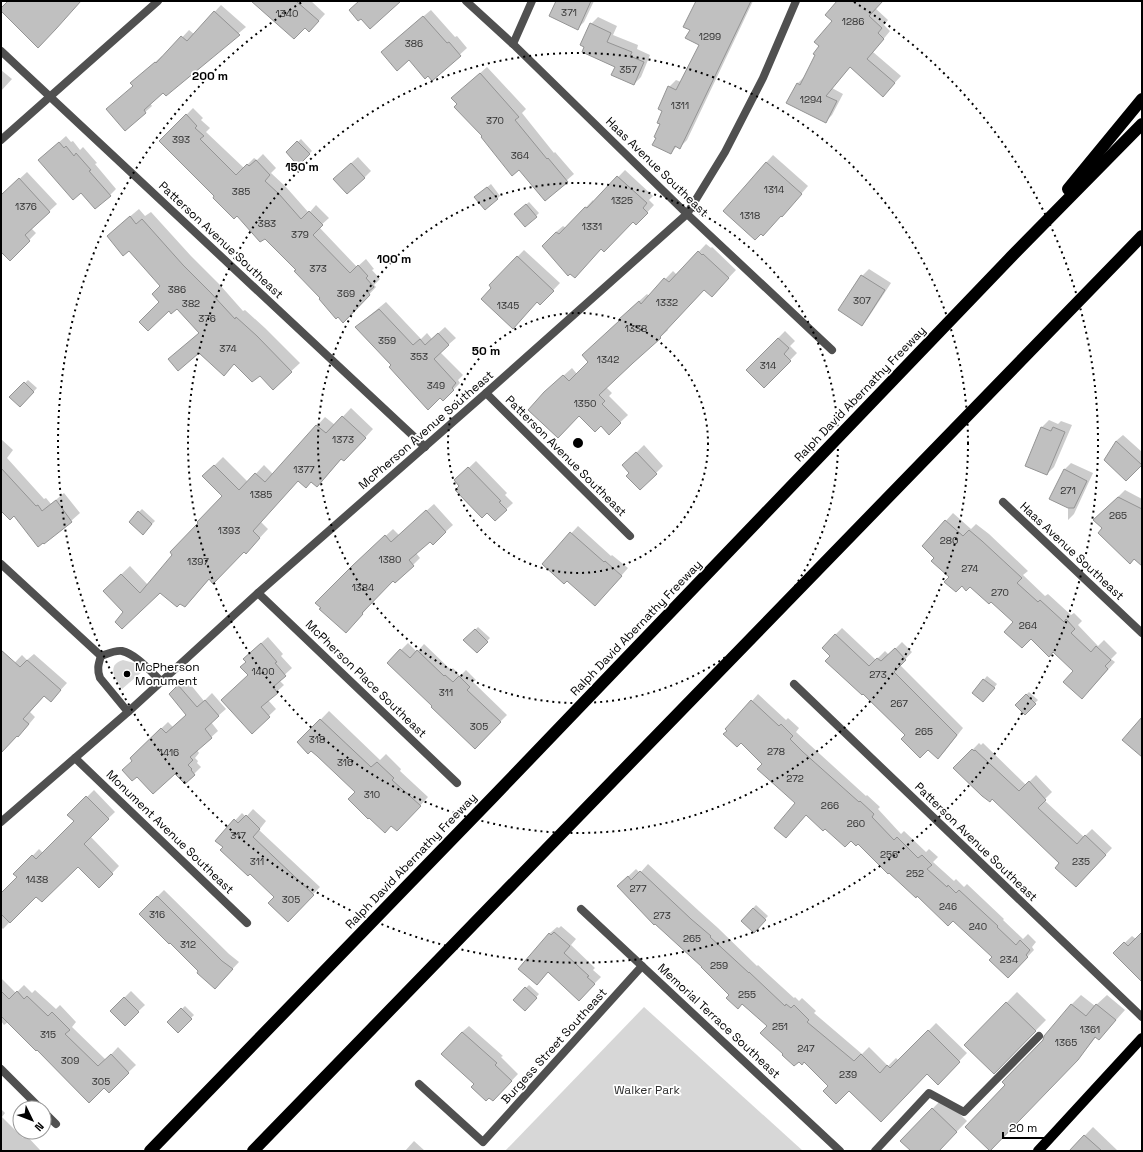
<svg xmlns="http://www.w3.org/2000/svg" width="1143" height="1152" font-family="'Space Grotesk',sans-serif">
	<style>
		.green { fill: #d7d7d7 }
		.shadow { fill: #0003 }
		.building { fill: #c0c0c0; stroke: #949494 }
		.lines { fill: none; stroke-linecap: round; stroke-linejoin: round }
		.service { stroke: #505050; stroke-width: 8 }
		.minor { stroke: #505050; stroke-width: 8 }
		.primary { stroke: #000; stroke-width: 10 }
		.motorway { stroke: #000; stroke-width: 12 }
		.ring { fill: none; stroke: #000; stroke-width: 2; stroke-dasharray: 2 4 }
		.poi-dot { fill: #000; stroke: #fff; stroke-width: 1.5 }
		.labels { text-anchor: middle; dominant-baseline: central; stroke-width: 3.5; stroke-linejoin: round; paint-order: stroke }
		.number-label { font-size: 10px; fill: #303030 }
		.street-label { font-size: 12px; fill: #000; stroke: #fff }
		.poi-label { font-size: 12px; fill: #000; stroke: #fff; text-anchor: start }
		.park-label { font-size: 12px; fill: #2e2e2e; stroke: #fff }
		.centre { fill: #000; stroke: #fff; stroke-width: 2 }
		.ring-label { font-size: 12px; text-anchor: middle; font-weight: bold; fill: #000; stroke: #fff; stroke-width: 3.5; stroke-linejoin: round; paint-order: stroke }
	</style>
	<rect width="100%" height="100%" fill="#fff"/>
	<g class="green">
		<path d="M123,660L134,663L144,670L122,689C115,679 106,665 123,660Z"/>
		<polygon points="644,1007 803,1151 505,1151"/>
	</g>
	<g class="shadow">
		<polygon points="259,1 311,1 325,14 316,24 305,27"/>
		<polygon points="562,1 594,1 584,22 577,29"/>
		<polygon points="696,1 753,1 687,140 680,147 677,146 671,153 661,124 663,111 669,87 676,80 681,82 700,44 691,29"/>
		<polygon points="838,1 882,1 875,8 888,20 884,25 890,31 873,52 901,76 890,88 850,67 832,88 843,94 832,115 825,122 797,84 804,77 821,46 833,21"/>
		<polygon points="221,5 246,27 166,95 163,91 150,103 152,106 125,130 134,86 139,76 162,56 164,57 189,30 194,34"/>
		<polygon points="431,10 455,37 457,36 467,48 432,80 410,59 389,45"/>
		<polygon points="598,17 617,26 613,35 638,45 637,49 650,55 641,77 634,84 616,67 591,24"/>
		<polygon points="487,67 526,109 522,113 554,153 555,152 574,174 545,199 519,169 483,136 458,104 460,91"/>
		<polygon points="1,70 12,79 1,91"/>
		<polygon points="193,108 203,118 201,120 210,128 206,132 244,168 254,158 257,160 263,154 276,168 271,173 286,187 309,213 316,205 329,218 319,227 357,267 366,259 374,269 372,270 380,279 374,285 376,287 350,315 321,298 297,270 265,237 216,196 161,141"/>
		<polygon points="66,136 71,142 73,141 80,150 83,147 97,163 95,164 116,189 110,195 46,154"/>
		<polygon points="301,139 312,151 298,164 287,152"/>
		<polygon points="773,155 808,186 789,208 747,184"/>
		<polygon points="358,157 371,171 364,178 341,172"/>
		<polygon points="625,170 653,196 649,200 654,205 643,217 633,221 602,248 581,269 556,232 563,226 566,228 593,200 594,202"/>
		<polygon points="27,172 57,204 31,228 36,233 10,260 1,251 1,196"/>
		<polygon points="491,184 500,196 497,199 479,194"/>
		<polygon points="529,202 539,213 536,216 519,211"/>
		<polygon points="139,209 145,216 151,212 191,256 220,285 243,311 245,310 265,328 300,363 273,388 260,374 235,363 199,351 178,351 200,332 177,307 161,302 161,286 116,228"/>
		<polygon points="706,244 711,248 712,247 736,270 719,288 704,289 667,329 668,330 606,387 612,393 609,396 628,415 609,433 601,424 553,385 572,368 577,374 589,362 627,312 647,294 649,296 673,271 677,275"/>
		<polygon points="524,250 560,283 540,304 537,301 493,288 490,285"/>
		<polygon points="869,269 891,283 868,318 862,325 840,310 862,276"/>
		<polygon points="386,302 421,339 427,333 432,339 445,327 456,338 440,352 463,375 458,380 460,383 453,390 392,365 356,327 363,321"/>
		<polygon points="785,331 795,341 790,346 797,353 764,387 747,370"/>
		<polygon points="28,380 37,388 20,406 11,397"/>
		<polygon points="351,408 373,429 352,452 342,458 325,478 311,481 298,480 261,522 268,529 254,544 210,578 193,598 160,591 124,612 104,591 130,566 148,585 223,496 204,476 223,457 248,482 264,465 273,474 325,417 335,425"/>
		<polygon points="1049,420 1058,424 1061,421 1072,425 1054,467 1047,474 1026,466 1042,427"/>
		<polygon points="1123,435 1142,452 1142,464 1126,480 1116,441"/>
		<polygon points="1,439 13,450 7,458 44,499 46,498 51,504 64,493 80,513 71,521 44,543 14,515 1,504"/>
		<polygon points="644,445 663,466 640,489 631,473 624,465"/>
		<polygon points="476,461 507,493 505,495 513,503 495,520 456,480"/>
		<polygon points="1071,463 1093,473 1074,514 1068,520 1068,507 1064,470"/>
		<polygon points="1125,490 1142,499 1142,565 1095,520"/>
		<polygon points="434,504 453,525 433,543 430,540 416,553 420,558 396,582 393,579 368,605 369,606 353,625 360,560 393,529 399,535"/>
		<polygon points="142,509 155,521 146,530 130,521"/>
		<polygon points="953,513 971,529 976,524 989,534 1028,571 1023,575 1045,596 1048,594 1071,615 1074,613 1082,621 1078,625 1098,646 1104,640 1117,653 1111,659 1115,662 1089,691 1075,671 1053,651 1015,622 991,600 970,586 950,577 936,557 923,546"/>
		<polygon points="578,526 611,556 612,555 628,568 602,598 567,580 543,564"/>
		<polygon points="478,627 490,638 477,652 465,640"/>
		<polygon points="842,628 876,660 885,651 889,655 902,642 912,652 900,665 963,728 945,751 938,758 928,748 906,735 831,656 835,635"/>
		<polygon points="268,637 283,654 281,656 292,668 279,680 284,685 268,700 276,709 252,732 249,675 247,661 251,652"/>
		<polygon points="408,643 417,652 424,644 451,670 453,668 460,676 466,670 476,680 473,682 507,715 475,747 388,663"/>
		<polygon points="34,654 67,683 57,694 45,695 30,712 35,717 25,729 17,734 1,752 1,677 22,655 27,660"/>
		<polygon points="987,676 997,684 986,698 973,693"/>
		<polygon points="186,679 204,701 212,693 226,709 211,722 218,731 197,750 199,753 195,758 198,761 197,763 201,767 185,783 175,772 133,760 131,758 168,722 173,727 187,714 177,687"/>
		<polygon points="1029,692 1038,700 1025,713 1016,705"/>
		<polygon points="758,694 786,720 788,718 799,728 796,732 810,745 866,796 867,795 880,807 878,809 901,834 904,831 926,852 929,849 938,857 933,862 954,881 956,879 964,887 967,884 1004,919 1003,920 1023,939 1028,934 1036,942 1032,947 1034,950 1008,977 993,957 953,920 917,895 858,843 825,828 807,814 786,837 797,803 763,764 752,701"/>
		<polygon points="329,711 380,760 386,754 401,769 400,771 428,797 405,822 356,792 318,756 299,742"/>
		<polygon points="979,743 981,745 983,743 1026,785 1036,775 1052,792 1044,800 1084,837 1092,829 1112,848 1083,879 1061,863 992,798 955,768"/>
		<polygon points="94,790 115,812 90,836 119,866 99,887 78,865 36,895 3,929 3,928 1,930 1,895 18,877 15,874 39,849 43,853 76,821 69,815"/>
		<polygon points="253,809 266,821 259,830 320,887 288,920 275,897 216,841 242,813 246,817"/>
		<polygon points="648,864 699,911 718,928 757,966 758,965 794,998 795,997 799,1001 802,998 816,1011 814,1013 862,1054 869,1047 888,1066 896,1058 899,1061 936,1023 967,1053 938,1083 927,1073 849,1090 830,1086 804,1061 784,1054 768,1026 731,995 703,967 618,886 636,869 640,873"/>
		<polygon points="164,890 229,954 239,962 221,981 170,942 140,914"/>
		<polygon points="756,905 768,916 754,931 742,920"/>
		<polygon points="561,926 576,939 571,945 595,968 593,970 601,977 586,992 549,971 537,984 520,969 550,933 557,927 559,928"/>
		<polygon points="1142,933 1142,981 1114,953 1132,936 1136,939"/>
		<polygon points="1,978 16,993 24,985 32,993 35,990 56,1009 60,1005 76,1022 72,1027 106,1060 118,1047 136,1065 109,1091 104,1087 58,1070 8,1022 4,1025 1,1021"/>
		<polygon points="529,985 539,994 525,1010 514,1000"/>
		<polygon points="131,991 145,1005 125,1024 111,1011"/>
		<polygon points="1017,992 1046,1020 994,1073 965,1045"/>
		<polygon points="1081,995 1095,1006 1107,995 1125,1010 1099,1039 1096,1037 1087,1048 1000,1140 1045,1036 1072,1004"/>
		<polygon points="185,1006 194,1015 178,1031 168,1022"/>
		<polygon points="469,1026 503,1056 501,1057 518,1074 493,1100 476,1084 462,1032"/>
		<polygon points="943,1098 967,1121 938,1151 912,1151 901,1141"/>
		<polygon points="1,1109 5,1113 2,1117 23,1138 26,1135 40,1150 39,1151 1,1151"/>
		<polygon points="1093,1127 1118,1151 1070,1151"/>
		<polygon points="414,1141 425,1151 405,1151"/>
	</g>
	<g class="building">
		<polygon points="8,1 81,1 56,29 38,48 1,11 1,8"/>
		<polygon points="251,1 296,1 319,21 309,32 305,28 294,39"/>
		<polygon points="359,1 401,1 370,29 361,19 358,21 349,10"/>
		<polygon points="556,1 591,1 578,30 549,16"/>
		<polygon points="696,1 751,1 680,149 675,146 671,154 652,145 656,138 654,137 660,124 657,123 662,111 658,109 668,86 676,90 699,45 685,38 690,30 683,27"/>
		<polygon points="837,1 883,1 869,16 882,28 878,33 884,39 867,59 895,83 883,97 850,67 826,96 837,101 826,123 786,103 797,83 800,85 815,55 813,54 819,46 814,42 832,21 825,15"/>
		<polygon points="214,11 240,35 166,96 163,93 144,110 146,113 125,131 106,109 133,86 130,83 155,62 156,63 181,36 187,41"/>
		<polygon points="423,16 447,43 449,42 461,56 432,81 428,76 425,79 409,60 397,71 381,52"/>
		<polygon points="590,23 611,33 607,42 632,52 630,56 644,62 634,85 611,75 615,67 582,52 584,47 580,45"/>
		<polygon points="480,73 519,117 515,120 547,159 548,158 568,182 545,201 519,170 512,176 481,137 482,136 454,107 457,104 451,98"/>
		<polygon points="186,114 197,126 195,128 204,136 200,139 236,175 247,164 249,166 256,160 270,175 265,181 279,194 301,219 309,211 323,225 313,235 350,273 358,265 368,276 366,278 374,287 368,292 370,295 343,323 338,317 336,319 319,299 320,298 294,271 296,270 265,239 260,242 237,216 234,219 213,198 214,196 159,141"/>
		<polygon points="297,141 310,154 298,166 286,152"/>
		<polygon points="59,142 64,148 66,146 74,156 76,153 91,170 89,171 111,196 95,209 81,193 73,200 38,160"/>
		<polygon points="766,162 802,194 782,217 781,216 763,236 761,234 755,240 723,211 746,185"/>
		<polygon points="351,163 365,178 347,194 333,179"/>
		<polygon points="617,176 647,203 643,208 648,213 636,225 633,222 604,252 601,249 575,278 570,274 568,276 542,246 556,232 559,234 585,207 587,208"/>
		<polygon points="19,178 50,212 25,235 30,241 10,261 1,252 1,195"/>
		<polygon points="487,187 498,199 485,210 474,197"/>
		<polygon points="526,204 537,217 525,227 514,214"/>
		<polygon points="130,216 136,224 142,219 183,265 211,293 235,319 236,317 257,336 292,372 273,390 260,376 252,382 234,364 224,376 199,353 178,371 168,359 199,333 177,309 171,314 169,311 148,331 139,322 159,302 152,294 160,286 129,251 123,256 107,236"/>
		<polygon points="698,251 702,255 703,254 729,278 712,297 704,290 660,337 661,338 633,363 599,395 605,401 602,404 621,423 609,435 601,426 595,432 579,416 558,438 528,410 544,392 563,375 569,381 588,362 582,355 619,321 618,320 639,301 641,304 664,278 669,282"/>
		<polygon points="517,256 554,291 540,305 537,302 513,329 481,299 491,288 489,285"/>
		<polygon points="861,275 885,290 862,326 838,310"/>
		<polygon points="379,309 413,345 420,339 425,345 438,333 449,345 434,359 456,383 452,388 454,390 443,401 440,398 428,410 389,367 391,365 355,327"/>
		<polygon points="778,338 789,348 784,354 791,361 764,388 746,370"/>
		<polygon points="24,382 34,392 20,407 9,397"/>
		<polygon points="342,416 366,438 344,461 341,459 317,487 311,482 306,488 298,481 253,531 260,538 246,554 244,552 213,584 209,579 185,607 180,604 177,607 160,593 122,629 115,622 123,612 103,591 121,574 140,593 172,555 170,552 198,523 197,522 222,496 202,476 214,465 239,490 255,473 265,482 316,425 326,433"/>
		<polygon points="1041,427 1051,431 1053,427 1065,432 1047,475 1025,466"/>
		<polygon points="1116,441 1142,465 1126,481 1104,460"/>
		<polygon points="636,452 657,474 640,490 626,476 629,473 622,465"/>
		<polygon points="468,467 501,501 499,502 507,510 495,521 487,513 482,518 455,490 459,486 454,480"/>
		<polygon points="1,468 36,506 38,505 42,511 56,500 72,522 44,544 43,543 38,547 14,516 10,520 1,511"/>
		<polygon points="1064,469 1087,481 1074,508 1068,508 1049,499"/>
		<polygon points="1118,497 1142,509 1142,566 1134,559 1130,564 1098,533 1102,528 1093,520"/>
		<polygon points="426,510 446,532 433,545 430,542 409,560 414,566 395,583 393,581 362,613 363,614 346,633 319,609 321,608 315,603 352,566 385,535 391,542"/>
		<polygon points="138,511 152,524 143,535 129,522"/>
		<polygon points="945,520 963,536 969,530 982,541 1022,578 1017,583 1038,602 1040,600 1064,622 1066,619 1075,629 1071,633 1091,652 1096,646 1111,660 1105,666 1108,669 1082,699 1063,682 1073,671 1053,652 1049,657 1031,639 1022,648 1004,632 1013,622 991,602 989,604 970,587 966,591 962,586 956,592 944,582 949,577 931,561 934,558 922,546"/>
		<polygon points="570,532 604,562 605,561 622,576 595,606 567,581 564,584 542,564"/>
		<polygon points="475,629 488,642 477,653 463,640"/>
		<polygon points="835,634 869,666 877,658 881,661 895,648 906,660 894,672 957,735 938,759 928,750 920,758 901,739 905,735 863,694 862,695 825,661 830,656 822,648"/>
		<polygon points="261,643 277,662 275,663 286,676 273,687 278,693 261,707 270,717 252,734 221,700 248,675 240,667 246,662 243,659"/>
		<polygon points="400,649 410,658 417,650 444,676 445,675 453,682 459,676 470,687 467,690 501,722 475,749 431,707 432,706 387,663"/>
		<polygon points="1,650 20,667 27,660 61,690 51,702 44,696 23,719 29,724 18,737 17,736 1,753"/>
		<polygon points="983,679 995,688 983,702 972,693"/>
		<polygon points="178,685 197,707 205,700 219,716 205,729 212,738 190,757 193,760 188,765 192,769 191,770 195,775 185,784 175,774 153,794 137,777 132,781 122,770 132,761 130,758 161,728 166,733 186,715 169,694"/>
		<polygon points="1026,694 1036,704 1025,715 1015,705"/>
		<polygon points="751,700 779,726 781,724 793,736 790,739 803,752 859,802 860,801 874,814 872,817 894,840 897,837 918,858 922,855 932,865 927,869 947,887 948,885 956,893 959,890 998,926 997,927 1016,945 1020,940 1030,950 1026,955 1028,957 1008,978 989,960 992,957 953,921 948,926 917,896 916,898 889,873 888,874 858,844 856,846 851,841 845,847 825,829 823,831 806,815 786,838 774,828 795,803 757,769 762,764 741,743 737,747 723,734 727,731 725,729"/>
		<polygon points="1142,717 1142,757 1122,740"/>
		<polygon points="320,719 371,767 377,762 394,778 392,780 421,806 397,831 391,826 385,833 369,818 368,819 348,799 355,792 317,756 311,751 308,754 297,742"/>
		<polygon points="972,749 974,751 975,750 1019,791 1029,781 1046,800 1038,808 1077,844 1085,835 1106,855 1076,887 1055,868 1059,863 992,799 990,802 982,796 953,768"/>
		<polygon points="86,796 109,819 84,844 113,874 99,888 78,867 42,902 36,897 10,923 1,914 1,893 17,877 13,874 32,855 36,859 74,821 67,815"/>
		<polygon points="246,815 260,829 253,837 314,895 288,922 268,903 274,897 250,874 248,876 220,850 223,847 215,841 234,819 238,823"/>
		<polygon points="640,871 691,919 711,936 710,937 749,973 749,972 785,1006 786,1004 791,1008 794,1005 809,1020 807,1022 854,1061 861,1054 880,1073 887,1065 890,1068 928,1030 960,1062 938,1085 927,1074 881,1122 849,1091 836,1104 823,1091 828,1086 804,1062 802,1065 799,1062 794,1066 782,1055 783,1054 760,1033 767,1026 742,1004 738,1009 726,998 729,995 701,967 702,967 655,924 654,925 617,886 628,876 631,880"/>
		<polygon points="157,896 222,961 233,969 215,989 197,973 198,971 170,943 169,944 139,914"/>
		<polygon points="753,908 766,920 754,933 741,921"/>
		<polygon points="554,932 570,946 564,953 589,976 587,977 595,984 579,1001 548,972 537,985 518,969 549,933 551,935"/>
		<polygon points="1142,932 1142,982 1113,953 1124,942 1128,946"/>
		<polygon points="525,987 537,998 525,1011 513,1000"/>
		<polygon points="1,991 9,999 17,991 24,999 27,996 48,1016 52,1012 70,1030 65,1034 98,1066 111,1054 129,1073 109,1093 104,1088 89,1103 37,1050 36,1051 1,1016"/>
		<polygon points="124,997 139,1012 125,1026 110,1011"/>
		<polygon points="1006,1002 1036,1031 994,1074 964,1045"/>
		<polygon points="1071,1004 1086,1016 1096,1004 1116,1020 1099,1040 1095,1037 1078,1060 990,1151 965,1127 1005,1085 1002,1082 1043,1040 1044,1036"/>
		<polygon points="181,1008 192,1019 178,1033 167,1022"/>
		<polygon points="462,1032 497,1063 495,1065 512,1081 493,1101 489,1098 486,1101 471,1087 474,1084 441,1054"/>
		<polygon points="932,1108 957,1132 939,1151 911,1151 900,1141"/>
		<polygon points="1084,1135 1102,1151 1069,1151"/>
	</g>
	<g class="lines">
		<polyline class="service" points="875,1151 929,1093 964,1112 1039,1036"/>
		<g class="minor">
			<polyline points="466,1 513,44 687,214 832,350"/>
			<polyline points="513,44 532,1"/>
			<polyline points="1,51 425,447"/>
			<polyline points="1,140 158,1"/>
			<polyline points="486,393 630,536"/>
			<polyline points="1003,502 1142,633"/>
			<polyline points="1,564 101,656"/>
			<polyline points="258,593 457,783"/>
			<path d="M101,656C107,654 115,650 122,651C136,654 151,672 162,682"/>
			<path d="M101,656C98,665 97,670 100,678L128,712"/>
			<polyline points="794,684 1142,1017"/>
			<polyline points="75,758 247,923"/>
			<polyline points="1,822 128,712 258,593 486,393 687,214 725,152 763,78 796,1"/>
			<polyline points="581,909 840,1151"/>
			<polyline points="1,1069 40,1108"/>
			<polyline points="419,1084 483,1142 642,966"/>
			<polyline points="44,1112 56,1124"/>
		</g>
		<polyline class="primary" points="1038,1151 1142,1038"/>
		<g class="motorway">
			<polyline points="1068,189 1142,99"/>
			<polyline points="150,1151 494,796 1011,257 1142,124"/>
			<polyline points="253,1151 1142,236"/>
		</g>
	</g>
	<g class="ring">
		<circle cx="578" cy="443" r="130"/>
		<circle cx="578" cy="443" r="260"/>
		<circle cx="578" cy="443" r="390"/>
		<path d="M854 2A520 520 0 1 1 302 2"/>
	</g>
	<circle class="poi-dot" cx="127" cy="674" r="4"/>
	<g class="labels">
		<g class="number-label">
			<text x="569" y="12">371</text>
			<text x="287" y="13">1340</text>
			<text x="853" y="21">1286</text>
			<text x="710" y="36">1299</text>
			<text x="414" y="43">386</text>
			<text x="628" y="69">357</text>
			<text x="811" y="99">1294</text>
			<text x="680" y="105">1311</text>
			<text x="495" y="120">370</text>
			<text x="181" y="139">393</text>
			<text x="520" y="155">364</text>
			<text x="774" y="189">1314</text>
			<text x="241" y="191">385</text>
			<text x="622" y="200">1325</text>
			<text x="26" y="206">1376</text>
			<text x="750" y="215">1318</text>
			<text x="267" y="223">383</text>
			<text x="592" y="226">1331</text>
			<text x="300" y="234">379</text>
			<text x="318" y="268">373</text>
			<text x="177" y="289">386</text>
			<text x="346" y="293">369</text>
			<text x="862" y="300">307</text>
			<text x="667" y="302">1332</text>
			<text x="191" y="303">382</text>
			<text x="508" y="305">1345</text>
			<text x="207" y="318">376</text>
			<text x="636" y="328">1338</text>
			<text x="387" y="340">359</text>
			<text x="228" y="348">374</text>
			<text x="419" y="356">353</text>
			<text x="608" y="359">1342</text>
			<text x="768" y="365">314</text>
			<text x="436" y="385">349</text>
			<text x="585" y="403">1350</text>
			<text x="343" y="439">1373</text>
			<text x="304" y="469">1377</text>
			<text x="1068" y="490">271</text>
			<text x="261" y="494">1385</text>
			<text x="1118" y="515">265</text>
			<text x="229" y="530">1393</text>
			<text x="949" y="540">280</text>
			<text x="390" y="559">1380</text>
			<text x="198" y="561">1397</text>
			<text x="970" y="568">274</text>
			<text x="363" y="587">1384</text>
			<text x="1000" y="592">270</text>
			<text x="1028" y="625">264</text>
			<text x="263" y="671">1400</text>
			<text x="878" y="674">273</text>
			<text x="446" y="692">311</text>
			<text x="899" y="703">267</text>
			<text x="479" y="726">305</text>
			<text x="924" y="731">265</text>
			<text x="317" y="739">318</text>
			<text x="776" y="751">278</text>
			<text x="169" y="752">1416</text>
			<text x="345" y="762">316</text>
			<text x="795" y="778">272</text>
			<text x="372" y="794">310</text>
			<text x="830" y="805">266</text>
			<text x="856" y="823">260</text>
			<text x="238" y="835">317</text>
			<text x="889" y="854">256</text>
			<text x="257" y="861">311</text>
			<text x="1081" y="861">235</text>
			<text x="915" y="873">252</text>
			<text x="37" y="879">1438</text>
			<text x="638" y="888">277</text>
			<text x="291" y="899">305</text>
			<text x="948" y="906">246</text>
			<text x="157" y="914">316</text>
			<text x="662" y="915">273</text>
			<text x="978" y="926">240</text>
			<text x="692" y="938">265</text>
			<text x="188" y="944">312</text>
			<text x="1009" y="959">234</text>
			<text x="719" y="965">259</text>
			<text x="747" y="994">255</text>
			<text x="780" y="1026">251</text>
			<text x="1090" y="1029">1361</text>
			<text x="48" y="1034">315</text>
			<text x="1066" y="1042">1365</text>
			<text x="806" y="1048">247</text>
			<text x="70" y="1060">309</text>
			<text x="848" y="1074">239</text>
			<text x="101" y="1081">305</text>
		</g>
		<g class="street-label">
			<text transform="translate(657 167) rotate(44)">Haas Avenue Southeast</text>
			<text transform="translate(221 240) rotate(43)">Patterson Avenue Southeast</text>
			<text transform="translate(860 394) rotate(-46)">Ralph David Abernathy Freeway</text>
			<text transform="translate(426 430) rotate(-41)">McPherson Avenue Southeast</text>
			<text transform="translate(566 456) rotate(45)">Patterson Avenue Southeast</text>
			<text transform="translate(1072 551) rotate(43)">Haas Avenue Southeast</text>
			<text transform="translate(636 628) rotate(-46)">Ralph David Abernathy Freeway</text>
			<text transform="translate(366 679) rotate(44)">McPherson Place Southeast</text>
			<text transform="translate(170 832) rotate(44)">Monument Avenue Southeast</text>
			<text transform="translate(976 842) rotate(44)">Patterson Avenue Southeast</text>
			<text transform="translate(411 861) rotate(-46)">Ralph David Abernathy Freeway</text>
			<text transform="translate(719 1021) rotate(43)">Memorial Terrace Southeast</text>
			<text transform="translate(554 1046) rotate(-48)">Burgess Street Southeast</text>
		</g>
		<g class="poi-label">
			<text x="135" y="667">McPherson<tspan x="135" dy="14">Monument</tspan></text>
		</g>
		<g class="park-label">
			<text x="647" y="1090">Walker Park</text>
		</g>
	</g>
	<circle cx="578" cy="443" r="6" class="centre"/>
	<g class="ring-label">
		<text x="210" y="80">200 m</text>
		<text x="302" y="171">150 m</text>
		<text x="394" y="263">100 m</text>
		<text x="486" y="355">50 m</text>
	</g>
	<rect width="1143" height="1152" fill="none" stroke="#000000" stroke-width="4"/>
	<g transform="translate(32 1120) rotate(133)"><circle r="19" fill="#ffffff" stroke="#999999"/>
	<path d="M0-3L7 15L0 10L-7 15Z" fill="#000000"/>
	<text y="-6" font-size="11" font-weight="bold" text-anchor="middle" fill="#000000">N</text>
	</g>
	<path d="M1003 1132v6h52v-6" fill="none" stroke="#000000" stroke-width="2"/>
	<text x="1009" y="1132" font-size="12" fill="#000000" stroke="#ffffff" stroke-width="3" paint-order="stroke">20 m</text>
</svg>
